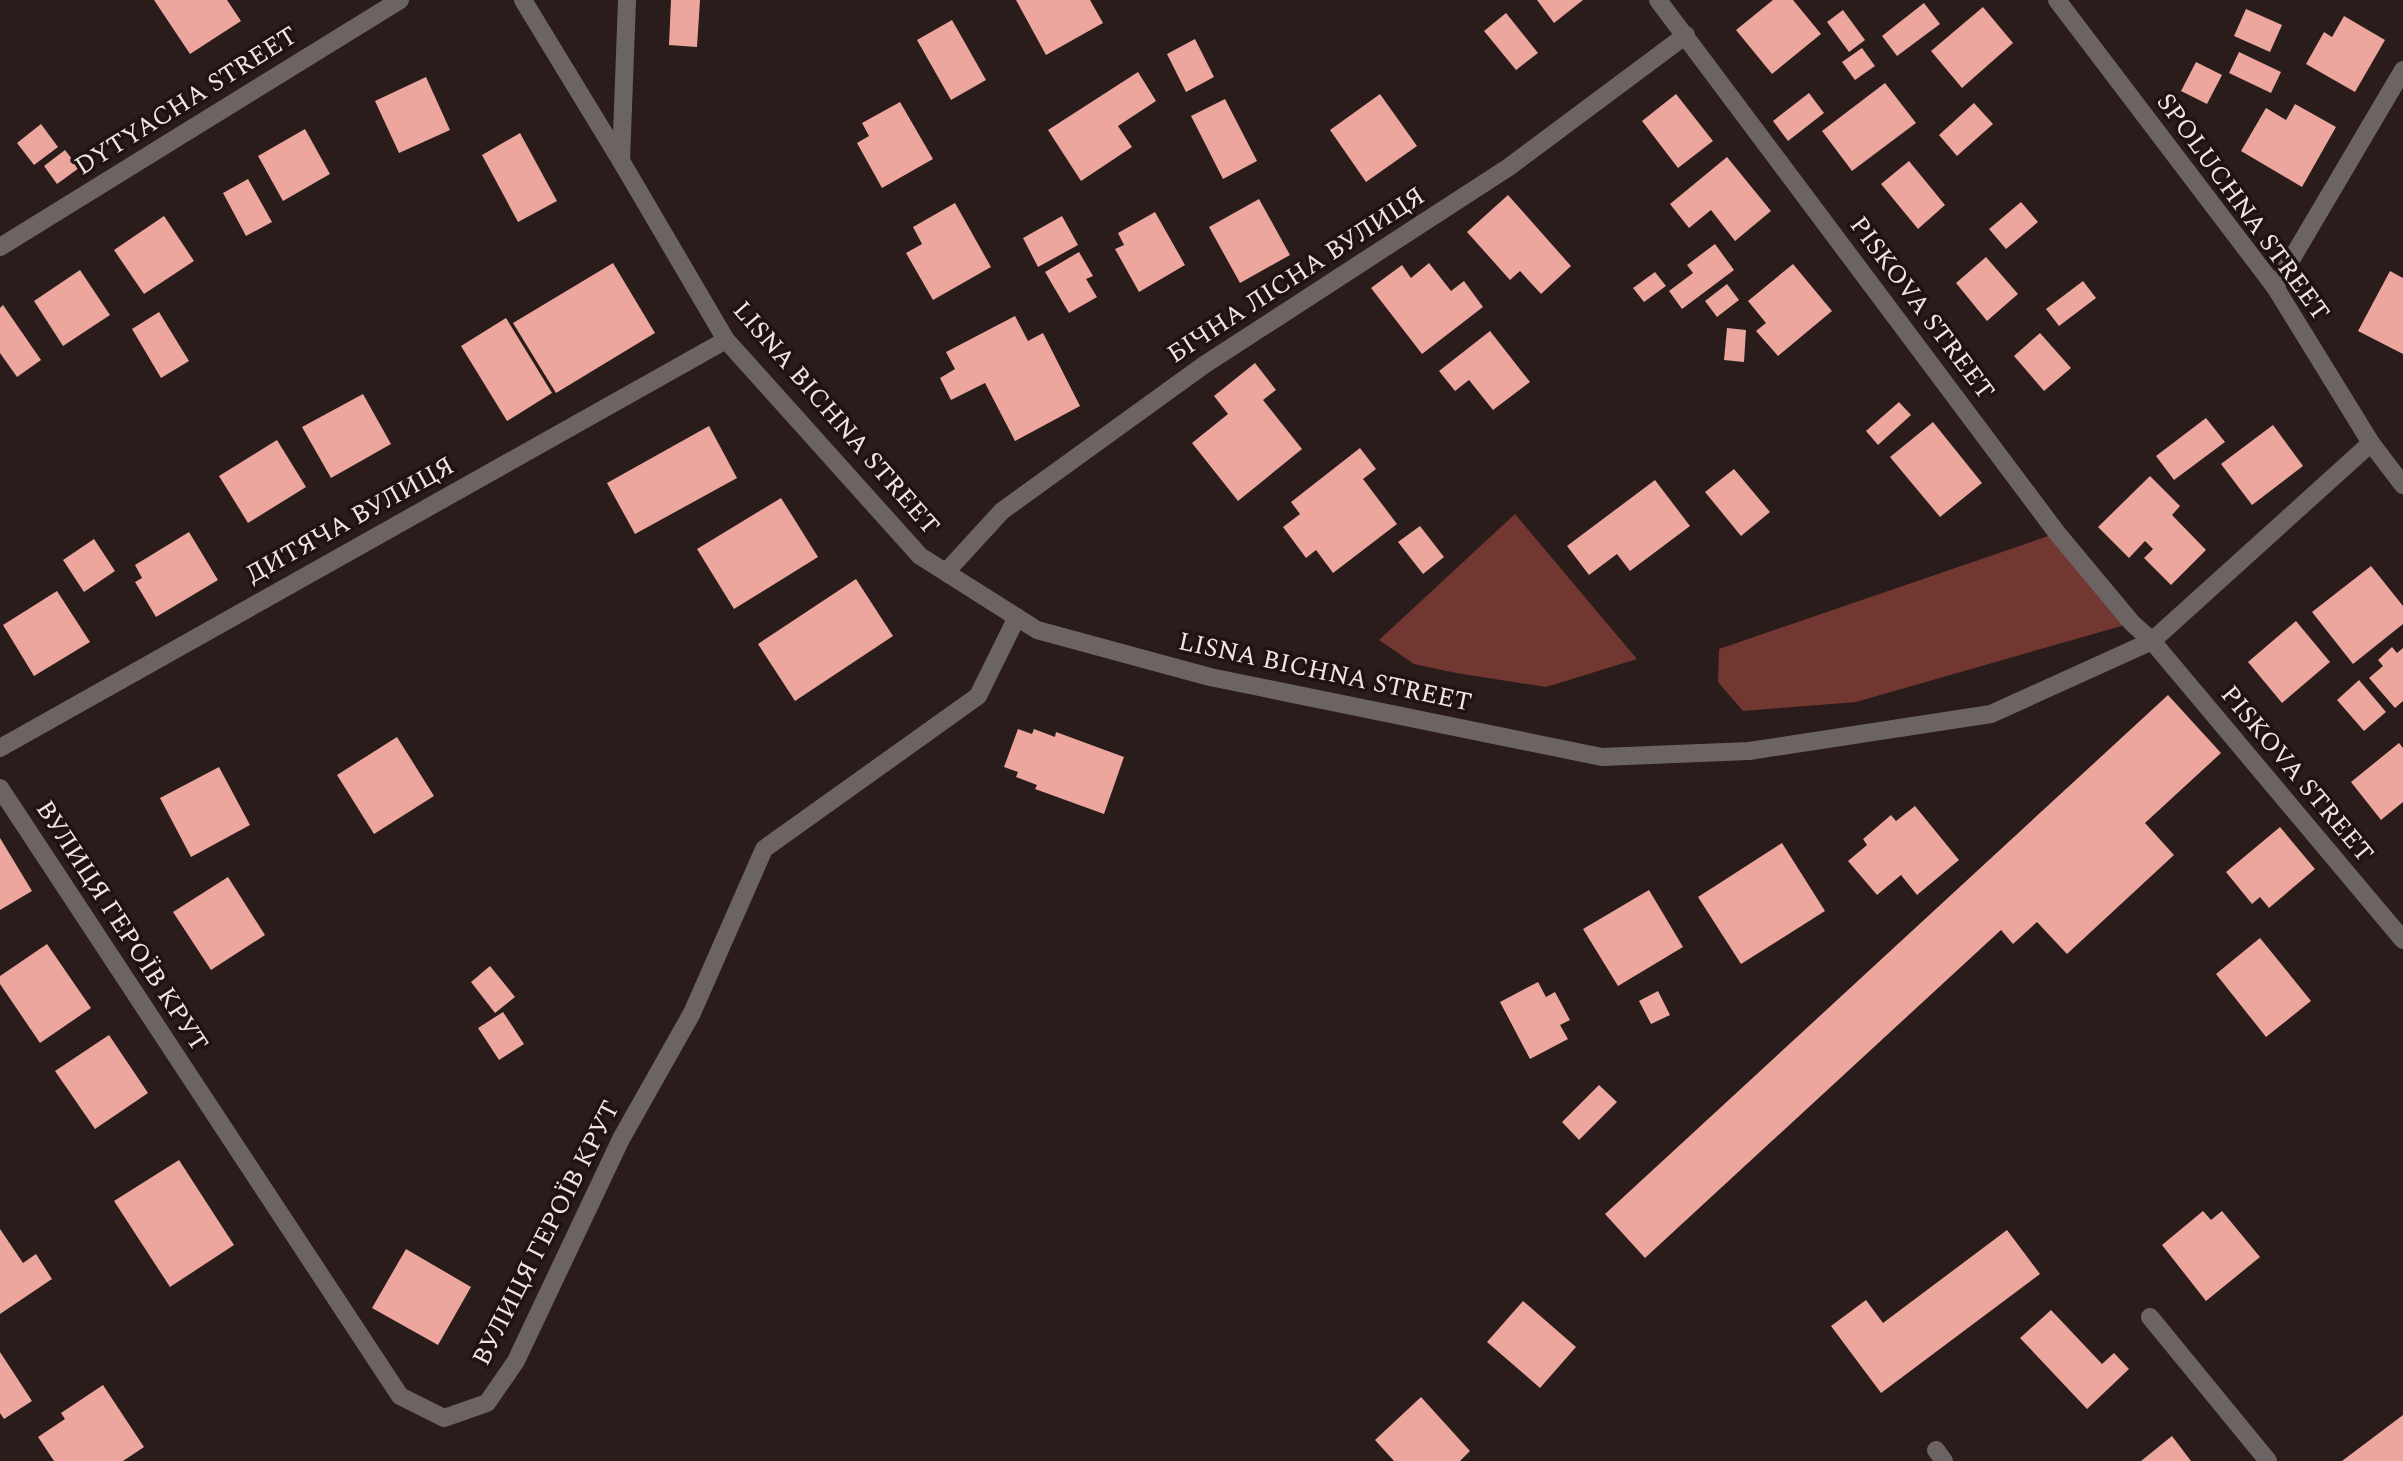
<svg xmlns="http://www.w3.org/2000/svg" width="2403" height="1461" font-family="Spectral,serif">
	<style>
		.forest { fill: #713730 }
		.building { fill: #eca69d }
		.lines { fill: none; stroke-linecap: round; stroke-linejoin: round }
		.minor { stroke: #6c6463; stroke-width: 18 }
		.labels { text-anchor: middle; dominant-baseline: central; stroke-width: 7; stroke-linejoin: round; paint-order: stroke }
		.street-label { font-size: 26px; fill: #efe5e4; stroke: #1f1311 }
	</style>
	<rect width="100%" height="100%" fill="#291c1a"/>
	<g class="forest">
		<polygon points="1515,514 1637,659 1546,687 1456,673 1414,664 1379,640"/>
		<polygon points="2057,533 2132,623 1856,702 1743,711 1718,682 1719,649"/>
	</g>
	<g class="building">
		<polygon points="154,0 227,0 241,21 190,54"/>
		<polygon points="671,0 700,0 697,47 669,45"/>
		<polygon points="1016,0 1090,0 1103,23 1046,55"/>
		<polygon points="1537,0 1583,0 1554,23"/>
		<polygon points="1773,0 1793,0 1821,34 1772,74 1736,30"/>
		<polygon points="1924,3 1940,24 1897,56 1882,36"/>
		<polygon points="1983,7 2013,43 1962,88 1931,51"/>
		<polygon points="2246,9 2282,25 2270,52 2234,36"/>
		<polygon points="1843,10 1865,40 1849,52 1827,22"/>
		<polygon points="1506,13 1538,53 1516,70 1484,31"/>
		<polygon points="2344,16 2385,40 2355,92 2306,64 2324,32 2332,37"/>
		<polygon points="952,20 986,80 951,100 917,40"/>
		<polygon points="1195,39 1214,77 1186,92 1167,54"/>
		<polygon points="1862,48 1875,66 1855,80 1842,62"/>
		<polygon points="2239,52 2281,72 2271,93 2229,73"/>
		<polygon points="2196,62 2222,75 2207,104 2181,91"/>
		<polygon points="1138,72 1156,101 1118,126 1132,147 1081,181 1048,130"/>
		<polygon points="426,77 450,130 399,153 375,101"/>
		<polygon points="1885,83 1916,123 1852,171 1822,131"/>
		<polygon points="1809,93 1824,113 1788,141 1773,121"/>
		<polygon points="1380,94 1417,146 1366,182 1330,130"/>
		<polygon points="1676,94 1713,141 1678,168 1642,121"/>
		<polygon points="1225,99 1257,161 1223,179 1191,116"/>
		<polygon points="900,102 933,159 882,188 857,143 869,136 862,123"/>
		<polygon points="1974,103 1993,124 1957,156 1939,135"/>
		<polygon points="2295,104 2336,127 2302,187 2241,151 2266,108 2286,120"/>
		<polygon points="41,124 58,147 34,165 17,143"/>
		<polygon points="305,129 330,174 283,201 258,156"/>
		<polygon points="520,133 557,201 518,222 482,155"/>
		<polygon points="65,150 79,168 57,184 44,166"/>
		<polygon points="1727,157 1771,211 1735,241 1711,210 1689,228 1670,204"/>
		<polygon points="1909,161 1945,205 1918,229 1881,184"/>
		<polygon points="248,179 272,222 246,236 223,193"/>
		<polygon points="1508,195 1571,266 1541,294 1520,271 1510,280 1467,232"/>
		<polygon points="1259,199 1290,255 1240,283 1209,227"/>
		<polygon points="2021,202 2038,222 2006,249 1989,229"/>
		<polygon points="955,203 991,267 933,300 906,253 922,244 913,227"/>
		<polygon points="1155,212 1185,265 1139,292 1115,249 1124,245 1118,233"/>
		<polygon points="164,216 194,261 144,294 114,250"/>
		<polygon points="1062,216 1078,245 1038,267 1023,238"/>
		<polygon points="1715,244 1734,270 1682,309 1669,291 1693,273 1687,265"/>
		<polygon points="1079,252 1093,276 1086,279 1097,297 1069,313 1045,272"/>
		<polygon points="1986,257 2018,294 1987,321 1956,283"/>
		<polygon points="613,263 655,333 556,393 513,323"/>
		<polygon points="1429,263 1451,291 1464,281 1483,307 1422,354 1371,288 1402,265 1411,278"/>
		<polygon points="1793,264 1832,311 1778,356 1756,331 1766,323 1748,301"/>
		<polygon points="80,270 110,315 63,346 34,301"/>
		<polygon points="2390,271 2403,278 2403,354 2358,331"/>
		<polygon points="1655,272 1666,286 1644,302 1633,288"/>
		<polygon points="2083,281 2096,298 2059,326 2046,309"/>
		<polygon points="1727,284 1739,300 1717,317 1705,301"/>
		<polygon points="3,305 41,360 17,377 0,353 0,308"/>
		<polygon points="159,312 189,361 161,378 132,329"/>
		<polygon points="1015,316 1028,341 1043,333 1080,406 1015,441 985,383 951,400 940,378 955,369 946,352"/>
		<polygon points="506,318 552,393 507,421 461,346"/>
		<polygon points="1727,328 1746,330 1744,362 1724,360"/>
		<polygon points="1490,331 1530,382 1493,410 1469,380 1455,391 1439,371"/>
		<polygon points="2040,333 2071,368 2044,391 2014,356"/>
		<polygon points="1255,363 1276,390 1263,400 1302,449 1238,501 1192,443 1228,414 1214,396"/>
		<polygon points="363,394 391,444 331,478 302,427"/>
		<polygon points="1899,402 1911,415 1878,445 1866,431"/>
		<polygon points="2206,418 2225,442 2174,480 2156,456"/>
		<polygon points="1933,422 1982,483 1940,517 1890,457"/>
		<polygon points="2273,425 2303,466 2252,505 2221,464"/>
		<polygon points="709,426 737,478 635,534 607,483"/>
		<polygon points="277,440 306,487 248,523 219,476"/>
		<polygon points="1360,448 1376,469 1363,479 1397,524 1333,573 1316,550 1306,558 1283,527 1300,514 1291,502"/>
		<polygon points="1734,469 1770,512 1741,536 1705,492"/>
		<polygon points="2150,476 2180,506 2172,515 2206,550 2171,585 2144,558 2153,549 2145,541 2129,558 2098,527"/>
		<polygon points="1655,480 1690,526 1630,571 1617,554 1589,575 1567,546"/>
		<polygon points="781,498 818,557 734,609 697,549"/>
		<polygon points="1420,526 1444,557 1423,574 1398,542"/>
		<polygon points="189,532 218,580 156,617 135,582 142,578 135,565"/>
		<polygon points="94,539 115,571 84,592 63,560"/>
		<polygon points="2371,566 2403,606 2403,624 2353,664 2312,612"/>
		<polygon points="856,579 893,636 795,701 758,644"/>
		<polygon points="57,591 90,642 34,676 3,625"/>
		<polygon points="2296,621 2330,662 2282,703 2248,662"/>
		<polygon points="2392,647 2397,653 2403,648 2403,701 2395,708 2369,678 2383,666 2378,660"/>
		<polygon points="2359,680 2386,712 2364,731 2337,700"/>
		<polygon points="2168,695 2221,753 2145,823 2174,855 2067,954 2037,922 2013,944 2001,930 1645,1258 1605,1214"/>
		<polygon points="1018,729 1032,734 1034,729 1055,737 1056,732 1124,757 1104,814 1035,789 1037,785 1016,777 1018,772 1004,767"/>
		<polygon points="397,737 434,796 374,834 337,775"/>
		<polygon points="2399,743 2403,748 2403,802 2381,820 2351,782"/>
		<polygon points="219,767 250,825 191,857 160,798"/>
		<polygon points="1915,806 1959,860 1917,895 1901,875 1877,895 1848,861 1867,845 1863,839 1891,815 1896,821"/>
		<polygon points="2280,827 2315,869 2269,908 2260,897 2252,904 2226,872"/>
		<polygon points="0,838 32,891 0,910"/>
		<polygon points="1782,843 1825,911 1741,964 1698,897"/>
		<polygon points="228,877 265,935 211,970 173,912"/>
		<polygon points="1649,890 1683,947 1618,986 1583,929"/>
		<polygon points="2260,938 2311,1001 2266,1037 2216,974"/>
		<polygon points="47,944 91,1008 40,1043 0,984 0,976"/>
		<polygon points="490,966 515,997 495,1013 471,982"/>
		<polygon points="1538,982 1546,997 1555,992 1570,1020 1560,1025 1568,1039 1530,1059 1500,1002"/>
		<polygon points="1658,991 1670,1015 1651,1024 1639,1001"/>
		<polygon points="503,1012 524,1044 499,1060 478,1028"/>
		<polygon points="109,1035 148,1093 95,1129 55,1071"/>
		<polygon points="1599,1085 1617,1102 1579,1140 1562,1122"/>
		<polygon points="179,1160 234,1245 170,1287 114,1201"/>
		<polygon points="2203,1211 2211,1220 2222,1211 2260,1257 2206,1301 2162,1245"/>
		<polygon points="0,1229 23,1263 36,1254 52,1279 0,1314"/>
		<polygon points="2007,1230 2040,1274 1881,1393 1831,1326 1866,1300 1883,1323"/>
		<polygon points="406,1249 471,1287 438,1345 372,1308"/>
		<polygon points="1523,1301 1576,1347 1540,1388 1487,1342"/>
		<polygon points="2051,1310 2102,1364 2114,1353 2129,1369 2087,1409 2020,1338"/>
		<polygon points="0,1352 32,1401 4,1419 0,1413"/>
		<polygon points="103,1385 144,1447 123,1461 54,1461 38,1437 65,1419 61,1413"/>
		<polygon points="1421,1397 1470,1451 1460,1461 1394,1461 1375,1440"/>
		<polygon points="2403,1415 2403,1461 2342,1461"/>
		<polygon points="2172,1436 2191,1461 2141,1461"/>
	</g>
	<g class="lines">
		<g class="minor">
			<polyline points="523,0 621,161 726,340 920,556 1037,630 1210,677 1602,757 1749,751 1991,714 2152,641 2371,443"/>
			<polyline points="1658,0 2057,533 2132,623 2152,641 2403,940"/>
			<polyline points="2057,0 2275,287 2371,443 2403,485"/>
			<polyline points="621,161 627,0"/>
			<polyline points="0,247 400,0"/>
			<polyline points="2275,287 2403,70"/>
			<polyline points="946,572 1002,511 1204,365 1509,167 1686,35"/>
			<polyline points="0,748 726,340"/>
			<polyline points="0,788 400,1396 444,1418 487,1403 516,1361 621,1139 692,1013 764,849 978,696 1017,617"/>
			<polyline points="2150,1317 2268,1461"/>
			<polyline points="1936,1450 1944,1461"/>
		</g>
	</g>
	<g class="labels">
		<g class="street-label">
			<text transform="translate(186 101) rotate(-32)">DYTYACHA STREET</text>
			<text transform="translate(2243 207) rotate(54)">SPOLUCHNA STREET</text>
			<text transform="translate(1296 275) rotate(-33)">БІЧНА ЛІСНА ВУЛИЦЯ</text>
			<text transform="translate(1922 308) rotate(53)">PISKOVA STREET</text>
			<text transform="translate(836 418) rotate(49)">LISNA BICHNA STREET</text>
			<text transform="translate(350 520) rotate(-29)">ДИТЯЧА ВУЛИЦЯ</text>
			<text transform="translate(1325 672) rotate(12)">LISNA BICHNA STREET</text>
			<text transform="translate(2297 774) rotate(50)">PISKOVA STREET</text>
			<text transform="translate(122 926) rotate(57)">ВУЛИЦЯ ГЕРОЇВ КРУТ</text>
			<text transform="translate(546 1233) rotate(-63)">ВУЛИЦЯ ГЕРОЇВ КРУТ</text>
		</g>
	</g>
</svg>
